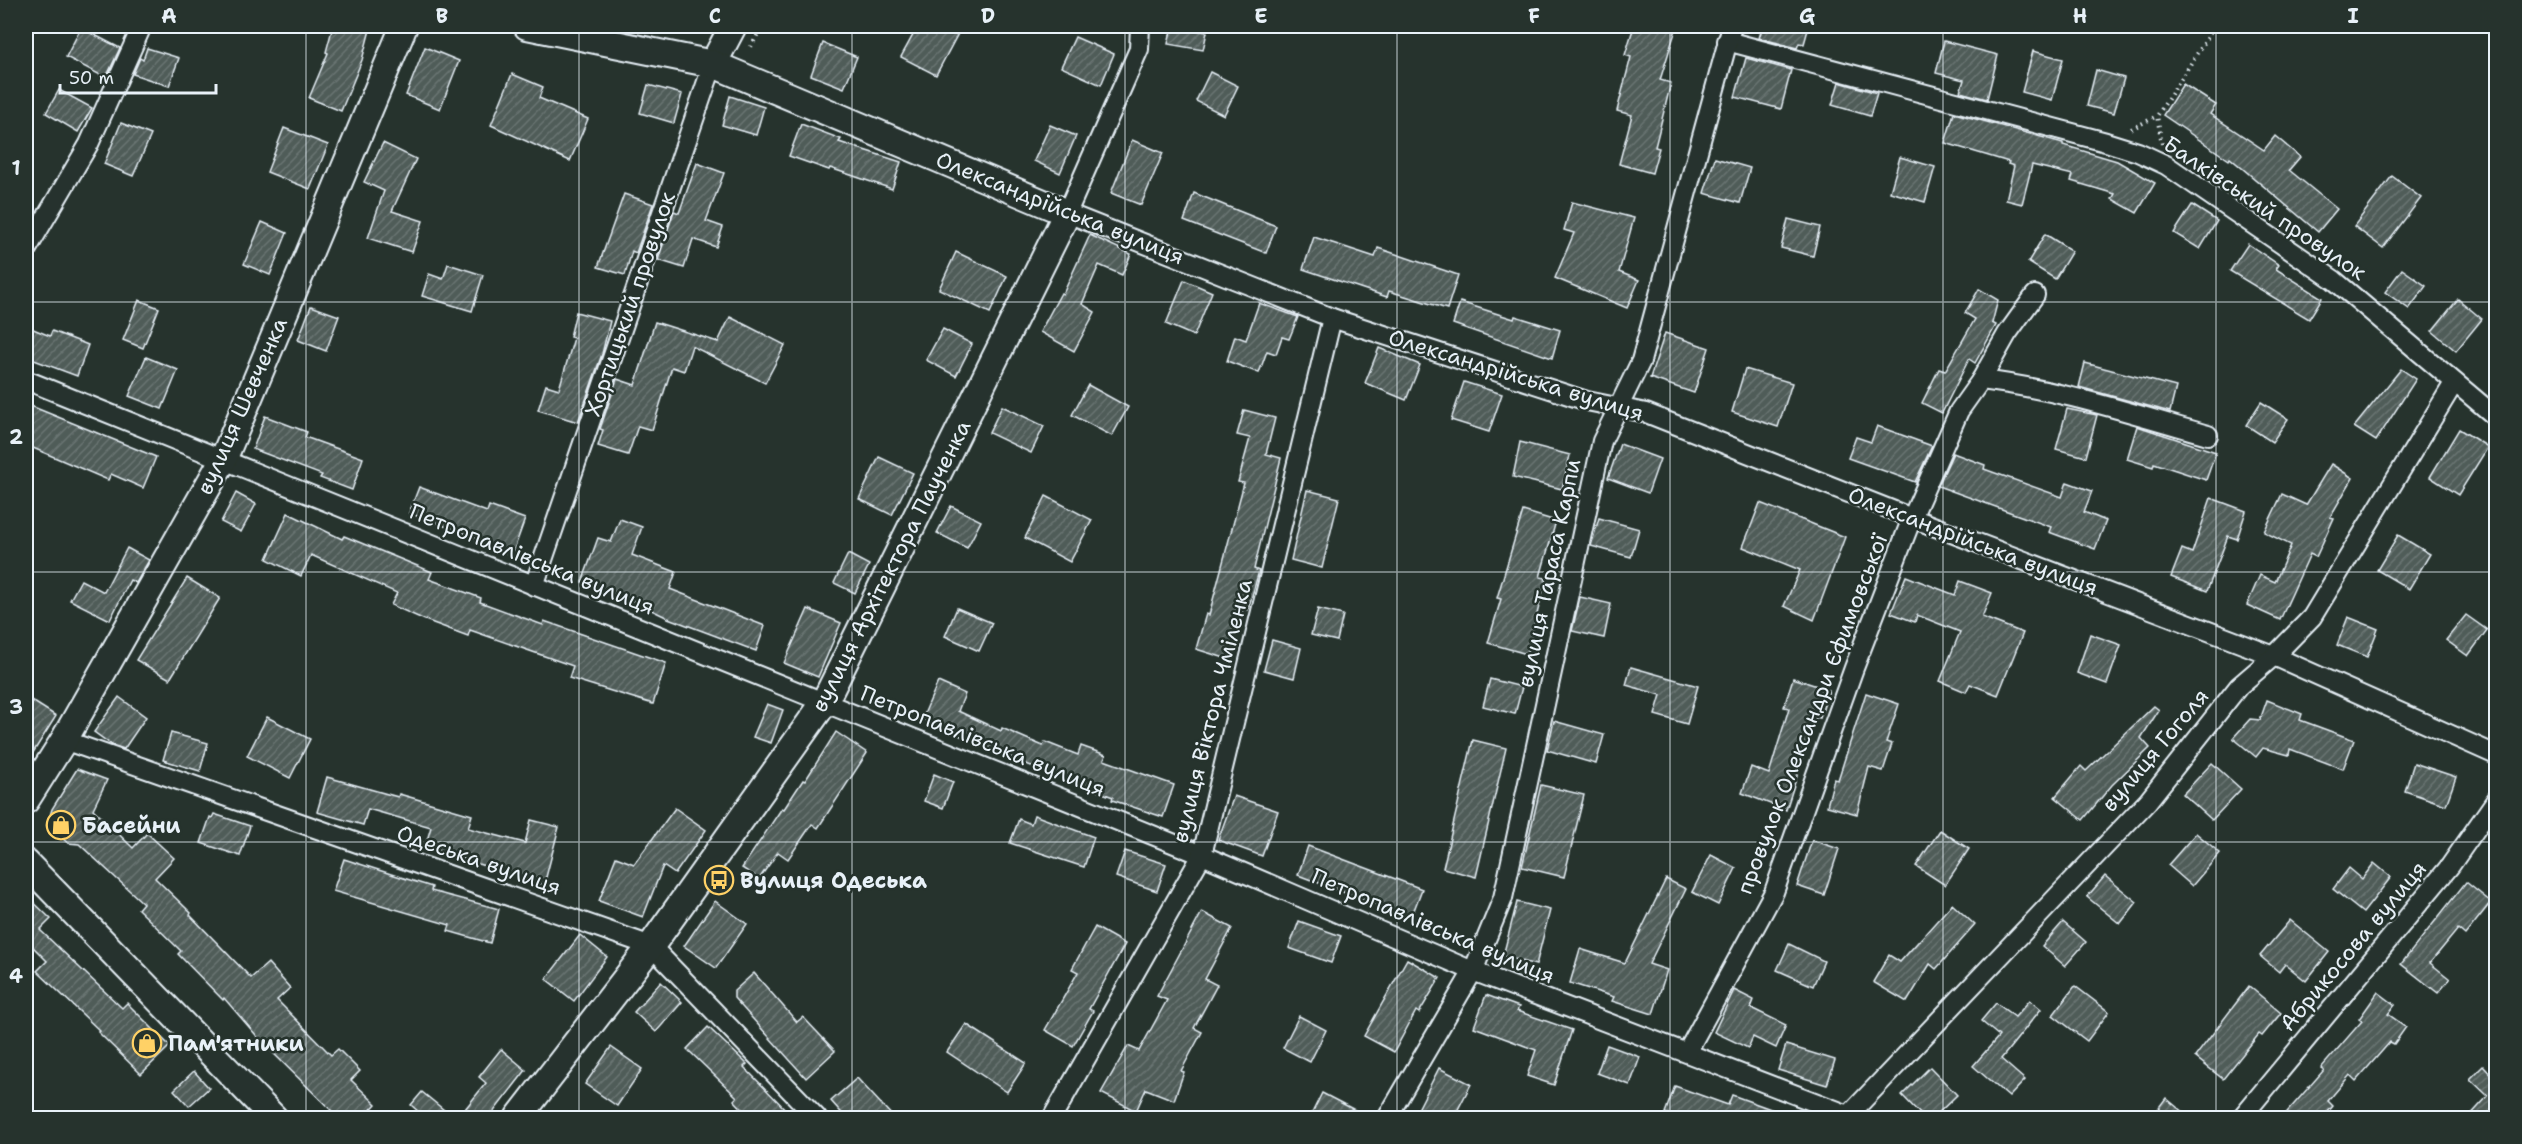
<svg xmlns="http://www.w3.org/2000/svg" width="2522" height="1144" font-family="'Shantell Sans',sans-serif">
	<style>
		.building { fill: url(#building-hatch); stroke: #e8f1f8; stroke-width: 1.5 }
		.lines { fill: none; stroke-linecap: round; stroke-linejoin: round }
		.street-casing { stroke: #e8f1f8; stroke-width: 22 }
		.secondary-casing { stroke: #e8f1f8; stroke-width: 30 }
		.path { stroke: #e8f1f8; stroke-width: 4; stroke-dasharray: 1.5 4.5; stroke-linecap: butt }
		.street { stroke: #26332d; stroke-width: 18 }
		.secondary { stroke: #26332d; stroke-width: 26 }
		.grid { fill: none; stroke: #e8f1f8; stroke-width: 1.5; stroke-opacity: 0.55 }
		.labels { text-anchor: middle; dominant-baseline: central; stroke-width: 5; stroke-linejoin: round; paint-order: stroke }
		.street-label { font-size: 22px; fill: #e8f1f8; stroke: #26332d }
		.poi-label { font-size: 22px; font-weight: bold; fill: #e8f1f8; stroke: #26332d; text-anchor: start }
		.neatline { fill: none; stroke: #e8f1f8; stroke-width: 2 }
		.grid-label { font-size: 20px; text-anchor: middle; font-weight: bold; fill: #e8f1f8 }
	</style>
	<defs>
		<pattern id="building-hatch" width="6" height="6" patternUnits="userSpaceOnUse" patternTransform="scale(1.5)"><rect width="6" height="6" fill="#505c59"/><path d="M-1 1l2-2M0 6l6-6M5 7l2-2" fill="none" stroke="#697472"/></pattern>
	</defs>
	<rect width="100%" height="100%" fill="#26332d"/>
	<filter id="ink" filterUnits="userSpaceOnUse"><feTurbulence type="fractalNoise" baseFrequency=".0167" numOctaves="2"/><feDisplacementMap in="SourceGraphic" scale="12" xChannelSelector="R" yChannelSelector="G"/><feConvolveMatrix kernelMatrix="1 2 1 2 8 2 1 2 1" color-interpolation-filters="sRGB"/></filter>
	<g filter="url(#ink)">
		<g class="building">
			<polygon points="333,26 371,26 362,60 341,111 309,98 328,53 326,52"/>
			<polygon points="918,26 962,26 936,75 901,57"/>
			<polygon points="1172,26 1207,32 1203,50 1168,44"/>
			<polygon points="1634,26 1677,26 1660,80 1671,83 1655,147 1659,148 1652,173 1619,164 1632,115 1617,111 1631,57 1625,55"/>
			<polygon points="1756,26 1809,26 1804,44 1799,43 1797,48 1759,38 1761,32 1755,31"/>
			<polygon points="81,28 120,48 106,78 66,57"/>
			<polygon points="1075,37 1114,54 1101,85 1061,67"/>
			<polygon points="1944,41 1998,55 1987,99 1960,92 1964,80 1936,73"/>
			<polygon points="823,43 857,57 844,88 811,75"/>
			<polygon points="425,47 459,61 440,109 406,95"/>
			<polygon points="147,48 179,58 169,86 133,74 140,58 143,60"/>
			<polygon points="2033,51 2063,59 2052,100 2022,92"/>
			<polygon points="1746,58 1791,70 1781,109 1735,97"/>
			<polygon points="2096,70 2124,78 2114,113 2087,106"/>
			<polygon points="1210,72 1238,86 1224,115 1196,101"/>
			<polygon points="512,74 543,87 539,98 588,119 570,161 491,125"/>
			<polygon points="1839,82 1877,93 1870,116 1832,105"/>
			<polygon points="2183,84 2216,105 2210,114 2264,150 2275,136 2300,157 2289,170 2337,209 2318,232 2230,158 2229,160 2163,115"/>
			<polygon points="648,85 682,94 674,123 640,113"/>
			<polygon points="59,90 92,108 78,132 46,113"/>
			<polygon points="730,96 764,107 756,135 722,125"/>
			<polygon points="1954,113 2063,143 2063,145 2117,161 2155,183 2137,213 2112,199 2115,194 2071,181 2073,175 2032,165 2022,204 2006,200 2014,166 2008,164 2009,162 1945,143"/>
			<polygon points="121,123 151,135 133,176 104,164"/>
			<polygon points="801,124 841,139 839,142 901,162 892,189 830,168 829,170 789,156"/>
			<polygon points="1050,125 1076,136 1060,173 1034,161"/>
			<polygon points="284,128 328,145 310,189 267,172"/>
			<polygon points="1132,140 1163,153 1141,205 1111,193"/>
			<polygon points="383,143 416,159 392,211 423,221 412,252 368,238 384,191 364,182"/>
			<polygon points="1900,157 1935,167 1925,202 1890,192"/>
			<polygon points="1715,158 1750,168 1740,203 1704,193"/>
			<polygon points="697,163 724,173 706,221 723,227 716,247 693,239 684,268 658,260 674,211 679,213"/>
			<polygon points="2392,176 2421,198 2383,248 2354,226"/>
			<polygon points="1194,193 1276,226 1266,253 1184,221"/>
			<polygon points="624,194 653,204 636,253 632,251 625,275 598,267"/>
			<polygon points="1572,202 1634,218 1619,272 1639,280 1627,308 1555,278 1574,233 1564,230"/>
			<polygon points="2192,205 2217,221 2200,249 2174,233"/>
			<polygon points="1788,219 1820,227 1813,256 1781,248"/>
			<polygon points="262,222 287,233 270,275 244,264"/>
			<polygon points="2045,234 2072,251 2055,279 2028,262"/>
			<polygon points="1090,235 1131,254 1122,275 1099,265 1082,304 1095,312 1074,351 1040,332 1061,293 1063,294"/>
			<polygon points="1314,237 1375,257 1378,248 1458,275 1447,309 1389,291 1387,297 1303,269"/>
			<polygon points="2248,244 2279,265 2276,269 2322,298 2309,319 2230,271"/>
			<polygon points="956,252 1007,276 990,313 939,289"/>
			<polygon points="448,264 483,275 472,311 422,296 429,274 443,279"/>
			<polygon points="2402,269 2426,286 2409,309 2385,292"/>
			<polygon points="1184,280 1212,292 1194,336 1166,324"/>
			<polygon points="1979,289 1998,300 1992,323 1996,325 1975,363 1969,359 1942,413 1922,403 1939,369 1945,371 1975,319 1965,313"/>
			<polygon points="2458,299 2482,319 2456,351 2432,331"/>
			<polygon points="139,300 159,308 143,348 123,340"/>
			<polygon points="1460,302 1514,319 1515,316 1560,330 1552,358 1453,324"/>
			<polygon points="1259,303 1298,317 1289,339 1282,337 1276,354 1267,351 1259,373 1227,361 1235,336 1246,340"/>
			<polygon points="311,306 339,316 326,351 298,340"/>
			<polygon points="576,312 610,321 602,354 578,422 538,410 546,385 559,389 574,338 570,337"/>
			<polygon points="730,317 785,345 765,383 692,346 684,371 672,367 652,430 638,426 628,455 598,446 603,430 600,429 617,379 635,385 655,322 718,342"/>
			<polygon points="26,326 50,336 52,331 88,345 77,376 26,357"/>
			<polygon points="943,329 972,344 956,376 926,360"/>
			<polygon points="1665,333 1709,348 1694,393 1650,378"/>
			<polygon points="1379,348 1420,365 1406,400 1365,383"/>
			<polygon points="146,357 178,370 162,409 129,396"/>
			<polygon points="2085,363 2176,387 2170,412 2079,387"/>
			<polygon points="1745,369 1792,383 1778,427 1732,412"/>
			<polygon points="2401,369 2416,379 2376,441 2354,427"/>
			<polygon points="1464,382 1502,394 1489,432 1451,420"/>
			<polygon points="1088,385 1128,407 1112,436 1072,415"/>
			<polygon points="2261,402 2288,419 2272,442 2246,425"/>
			<polygon points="26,404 156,457 143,488 111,474 108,480 26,445"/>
			<polygon points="1002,406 1044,426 1031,453 989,433"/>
			<polygon points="2067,409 2097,415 2086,457 2056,449"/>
			<polygon points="1244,410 1275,418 1266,454 1281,458 1254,569 1259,571 1248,610 1243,609 1228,659 1196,649 1206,614 1209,615 1244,483 1238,482 1250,438 1237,435"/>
			<polygon points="265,416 307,432 305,437 363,458 352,490 320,478 322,475 253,449"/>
			<polygon points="1877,426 1932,446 1915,482 1848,458 1856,437 1871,442"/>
			<polygon points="2137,426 2216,452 2206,480 2154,463 2153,467 2127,459"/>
			<polygon points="2459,429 2488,447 2458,495 2430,477"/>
			<polygon points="1520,442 1570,455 1562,489 1513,477"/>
			<polygon points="1620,444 1660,459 1648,493 1608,478"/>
			<polygon points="1953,453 1985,465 1984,469 2062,497 2067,482 2092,491 2084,512 2106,521 2095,549 2049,532 2051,527 1938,486"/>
			<polygon points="879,457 913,473 892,515 859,499"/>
			<polygon points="2331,464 2353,478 2330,517 2334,518 2316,557 2310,554 2280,620 2247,605 2260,575 2275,582 2291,545 2264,532 2282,494 2306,505"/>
			<polygon points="419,487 487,512 489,506 525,519 512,555 476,542 477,538 409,513"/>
			<polygon points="1307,490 1339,498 1322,568 1291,560"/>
			<polygon points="236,493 256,504 241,532 221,522"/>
			<polygon points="1046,496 1092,520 1070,562 1025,538"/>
			<polygon points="2211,498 2246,511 2237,539 2228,536 2207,591 2171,577 2182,549 2192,553"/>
			<polygon points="1760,503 1845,537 1814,620 1784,606 1800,570 1743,547"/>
			<polygon points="951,506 981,521 967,548 937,533"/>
			<polygon points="1523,511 1556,521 1540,577 1546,578 1527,654 1488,643 1501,599 1497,598"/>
			<polygon points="288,513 342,539 344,536 432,572 429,579 481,598 480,602 543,625 544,621 666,663 653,704 569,678 573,666 470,630 468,636 425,620 391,605 397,593 311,555 301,576 267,559"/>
			<polygon points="1599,518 1639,529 1631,557 1591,546"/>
			<polygon points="620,519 642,527 632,555 676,572 670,589 765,626 756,651 668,618 631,600 582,582 598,538 611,542"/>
			<polygon points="2398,535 2430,554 2409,589 2377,570"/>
			<polygon points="127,548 149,560 136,583 130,580 110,620 70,600 81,580 104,592"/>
			<polygon points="848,554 869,565 855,593 834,583"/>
			<polygon points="1906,576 1955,595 1960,581 1992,593 1982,617 2023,633 1998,695 1970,684 1966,692 1940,681 1960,632 1917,615 1915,622 1891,613"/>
			<polygon points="187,578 220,598 170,679 136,660"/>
			<polygon points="1580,597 1611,604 1604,638 1572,631"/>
			<polygon points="957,608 992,623 979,651 945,636"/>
			<polygon points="808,609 841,623 818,677 784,663"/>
			<polygon points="1318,609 1343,615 1337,641 1311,635"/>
			<polygon points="2466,615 2487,630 2468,656 2446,640"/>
			<polygon points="2348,617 2378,629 2367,657 2337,645"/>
			<polygon points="2090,634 2121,645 2107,684 2077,673"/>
			<polygon points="1272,640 1301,648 1294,678 1264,670"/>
			<polygon points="1631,667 1698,686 1687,724 1655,715 1661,695 1626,685"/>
			<polygon points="1793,678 1829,690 1820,718 1816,717 1786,810 1742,793 1751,767 1769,774 1789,708 1784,707"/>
			<polygon points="1490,679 1522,687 1515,714 1483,706"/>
			<polygon points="938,682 965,694 958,711 1001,731 1002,728 1043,746 1045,742 1078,755 1081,746 1106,755 1104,760 1174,785 1163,817 1112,800 1113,797 1021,762 922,719"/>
			<polygon points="1866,693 1899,704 1886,742 1892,744 1883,771 1869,767 1857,814 1827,806 1834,779 1838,780"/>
			<polygon points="26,697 56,716 26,764"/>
			<polygon points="119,697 146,717 124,749 112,745 94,732"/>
			<polygon points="2267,700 2302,714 2300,720 2354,740 2343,769 2290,749 2289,755 2263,748 2256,757 2233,738 2250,719 2260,720"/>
			<polygon points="767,704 783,710 771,743 753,737"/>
			<polygon points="2154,706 2159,710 2141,738 2150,748 2112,785 2083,820 2055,797 2081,766 2086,771"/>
			<polygon points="267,717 310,739 290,778 247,756"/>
			<polygon points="1554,721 1604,735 1596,764 1547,750"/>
			<polygon points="836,732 867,753 818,828 812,824 788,859 778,852 759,879 742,868 782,808 784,809 803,780 805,781"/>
			<polygon points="171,733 208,743 200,771 163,760"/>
			<polygon points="1473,740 1506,748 1476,877 1443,868"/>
			<polygon points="2212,763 2241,789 2212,820 2183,794"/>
			<polygon points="2414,763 2456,777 2446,805 2405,791"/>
			<polygon points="77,769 107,780 93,809 133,848 147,833 174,858 155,878 191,913 190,915 251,978 268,963 290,988 277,1000 331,1055 338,1049 360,1071 351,1080 376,1104 362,1119 340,1119 262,1042 224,998 223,1000 178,954 181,951 138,909 143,903 79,844 68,843 47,826 52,809"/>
			<polygon points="934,774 953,782 943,808 924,801"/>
			<polygon points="327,777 398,797 399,794 472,815 468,828 525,843 531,820 559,827 544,885 425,847 431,827 368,809 363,825 317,812"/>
			<polygon points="1541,785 1584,795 1564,877 1522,867"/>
			<polygon points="1234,796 1278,811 1262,856 1218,840"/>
			<polygon points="675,808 706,830 675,874 663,866 643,917 599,901 616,857 634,864"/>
			<polygon points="214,814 250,826 240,856 201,843 210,817 212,818"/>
			<polygon points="1034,815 1094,837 1084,867 1010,843 1019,819 1031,824"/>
			<polygon points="1940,830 1969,849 1945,885 1916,866"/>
			<polygon points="2196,833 2220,853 2192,886 2168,865"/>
			<polygon points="1812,840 1839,849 1824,895 1797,886"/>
			<polygon points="1308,846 1422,889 1411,918 1298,875"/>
			<polygon points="1125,851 1166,864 1157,891 1116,877"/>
			<polygon points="1711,855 1736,868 1718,905 1692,892"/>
			<polygon points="344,859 432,887 431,891 499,909 490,943 448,931 450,925 333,891"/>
			<polygon points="2374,863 2391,877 2363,913 2333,889 2349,868 2362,879"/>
			<polygon points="2105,876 2137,902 2120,924 2087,897"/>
			<polygon points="1666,879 1686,889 1649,964 1667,970 1653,1014 1612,1001 1614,997 1570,983 1580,949 1625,963"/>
			<polygon points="2466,882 2491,902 2465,935 2458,929 2430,963 2450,979 2438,993 2401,964"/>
			<polygon points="26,895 51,919 40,930 122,1008 127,1003 170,1046 141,1074 98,1032 100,1031 37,971 47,961 28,942 26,945"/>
			<polygon points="715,901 747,924 716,968 684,946"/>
			<polygon points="1517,902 1550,910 1536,965 1503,956"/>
			<polygon points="1952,904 1975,925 1936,969 1930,964 1907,1002 1873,982 1889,955 1900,962"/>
			<polygon points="1202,912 1232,928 1205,979 1217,985 1194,1028 1202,1032 1181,1071 1184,1072 1174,1100 1146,1089 1136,1111 1101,1093 1128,1046 1139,1051 1167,1000 1157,996"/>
			<polygon points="2290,920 2329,952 2306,981 2285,964 2279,972 2260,956"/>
			<polygon points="1299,921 1341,936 1331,963 1289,948"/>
			<polygon points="2063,922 2086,942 2065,966 2042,946"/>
			<polygon points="1095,927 1125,944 1089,1009 1093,1011 1073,1046 1045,1030 1078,972 1072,969"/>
			<polygon points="580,935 607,957 574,1001 546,979"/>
			<polygon points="1789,944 1824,961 1813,986 1777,970"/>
			<polygon points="1407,959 1440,978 1419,1013 1416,1011 1394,1052 1364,1036"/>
			<polygon points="754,973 797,1022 803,1017 835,1051 806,1078 734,998 734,991"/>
			<polygon points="661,982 682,1002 656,1032 634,1012"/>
			<polygon points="2075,986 2109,1012 2087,1041 2053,1015"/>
			<polygon points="2249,986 2281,1013 2262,1036 2259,1034 2223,1079 2195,1057"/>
			<polygon points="1734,990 1754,1000 1751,1008 1786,1025 1776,1048 1753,1037 1748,1048 1714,1032"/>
			<polygon points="2378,992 2395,1005 2388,1014 2406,1027 2394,1044 2390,1042 2356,1081 2350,1075 2328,1101 2333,1106 2322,1119 2281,1119 2324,1070 2321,1068 2362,1021 2359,1019"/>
			<polygon points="1486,995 1519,1007 1517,1011 1572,1030 1554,1085 1527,1076 1536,1050 1474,1027"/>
			<polygon points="2030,1000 2041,1009 2001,1059 2025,1080 2009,1097 1973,1066 1999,1036 1981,1021 1996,1003 2015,1017"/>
			<polygon points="1299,1016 1326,1030 1310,1062 1283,1048"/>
			<polygon points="966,1024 1026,1063 1007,1092 947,1052"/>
			<polygon points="708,1027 747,1064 744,1067 795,1119 752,1119 734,1100 737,1097 687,1049"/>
			<polygon points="1607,1045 1640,1057 1630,1085 1597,1073"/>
			<polygon points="1786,1045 1835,1060 1827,1085 1778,1070"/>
			<polygon points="611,1047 642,1069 617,1106 585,1084"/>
			<polygon points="501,1049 526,1070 488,1119 457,1119 486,1083 479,1077"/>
			<polygon points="2483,1066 2496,1080 2496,1119 2467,1119 2488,1096 2470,1079"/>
			<polygon points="1930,1067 1957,1095 1932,1119 1925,1119 1902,1095"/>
			<polygon points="1439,1068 1471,1084 1453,1119 1413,1119"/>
			<polygon points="194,1071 209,1088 189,1106 174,1090"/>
			<polygon points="857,1078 895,1119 847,1119 831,1101"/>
			<polygon points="1675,1086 1728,1105 1732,1095 1790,1116 1789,1119 1681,1119 1665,1113"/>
			<polygon points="422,1092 455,1119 427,1119 411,1105"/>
			<polygon points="1322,1093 1372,1119 1309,1119"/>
			<polygon points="2166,1098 2191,1119 2150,1119"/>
		</g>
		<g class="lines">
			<g class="street-casing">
				<g id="street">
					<polyline points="1140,26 1139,49 1067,213 1332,318 1587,401 1646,413 1912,518 2274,656 2496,755"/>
					<polyline points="1727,41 2106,142 2138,152 2166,165 2334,280 2496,417"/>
					<polyline points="26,251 89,144 142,26"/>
					<polyline points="26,380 1202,855 1473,971 1856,1118"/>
					<path d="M1981,380C2058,389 2133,414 2208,435"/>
					<polyline points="534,586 713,64"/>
					<polyline points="64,740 651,946 817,1118"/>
					<polyline points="1687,1052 1774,892 1854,668 1912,518 1959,411 1981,380 2007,334 2035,295"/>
					<polyline points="1849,1115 2148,801 2239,686 2274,656 2312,617 2454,383"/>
					<polyline points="1052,1118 1202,855 1332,318"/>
					<polyline points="1387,1118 1473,971 1503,898 1602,441 1641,361 1732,26"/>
					<polyline points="2241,1118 2450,866 2496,800"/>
				</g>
			</g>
			<g class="secondary-casing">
				<g id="secondary">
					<polyline points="713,64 733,26"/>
					<polyline points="26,800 64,740 223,460 404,26"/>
					<polyline points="26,863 274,1118"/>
					<polyline points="518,1118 651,946 824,703 1067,213 713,64 527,26"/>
				</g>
			</g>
			<g class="path">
				<polyline points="751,47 762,26"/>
				<polyline points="2131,129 2157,116"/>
				<polyline points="2162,144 2157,116 2215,26"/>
			</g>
			<use href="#street" class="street"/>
			<use href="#secondary" class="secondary"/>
		</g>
	</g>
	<path class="grid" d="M306,26V1118M579,26V1118M852,26V1118M1125,26V1118M1397,26V1118M1670,26V1118M1943,26V1118M2216,26V1118M26,302H2496M26,572H2496M26,842H2496"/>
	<defs>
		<g id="shop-ring" transform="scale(1.5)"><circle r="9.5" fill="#26332d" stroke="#ffd166" stroke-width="1.5"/><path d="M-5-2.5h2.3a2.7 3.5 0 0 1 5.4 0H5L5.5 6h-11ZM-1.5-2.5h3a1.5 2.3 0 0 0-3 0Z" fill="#ffd166"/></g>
		<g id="bus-ring" transform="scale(1.5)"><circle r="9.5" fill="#26332d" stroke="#ffd166" stroke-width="1.5"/><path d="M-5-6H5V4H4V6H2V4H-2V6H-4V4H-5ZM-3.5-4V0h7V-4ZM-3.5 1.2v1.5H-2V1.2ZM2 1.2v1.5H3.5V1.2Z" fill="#ffd166"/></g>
	</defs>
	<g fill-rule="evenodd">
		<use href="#shop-ring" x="61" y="825"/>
		<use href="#bus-ring" x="719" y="880"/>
		<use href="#shop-ring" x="147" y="1043"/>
	</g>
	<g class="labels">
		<g class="street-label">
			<text transform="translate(1060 208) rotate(22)">Олександрійська вулиця</text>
			<text transform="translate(2265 208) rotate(34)">Балківський провулок</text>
			<text transform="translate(630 304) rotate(-71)">Хортицький провулок</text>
			<text transform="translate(1516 375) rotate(17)">Олександрійська вулиця</text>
			<text transform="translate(242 406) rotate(-66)">вулиця Шевченка</text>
			<text transform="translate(1973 541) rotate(21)">Олександрійська вулиця</text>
			<text transform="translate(532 559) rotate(22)">Петропавлівська вулиця</text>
			<text transform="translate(891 566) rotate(-63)">вулиця Архітектора Паученка</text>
			<text transform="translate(1549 573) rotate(-78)">вулиця Тараса Карпи</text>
			<text transform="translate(1212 711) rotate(-76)">вулиця Віктора Чміленка</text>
			<text transform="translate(1812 714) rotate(-69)">провулок Олександри Єфимовської</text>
			<text transform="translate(983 741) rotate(22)">Петропавлівська вулиця</text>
			<text transform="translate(2155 750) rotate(-50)">вулиця Гоголя</text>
			<text transform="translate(479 860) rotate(19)">Одеська вулиця</text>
			<text transform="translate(1433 926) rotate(23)">Петропавлівська вулиця</text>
			<text transform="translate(2353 946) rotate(-50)">Абрикосова вулиця</text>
		</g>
		<g class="poi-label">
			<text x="82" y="825">Басейни</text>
			<text x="740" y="880">Вулиця Одеська</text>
			<text x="168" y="1043">Пам'ятники</text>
		</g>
	</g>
	<rect width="2522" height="1144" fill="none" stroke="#26332d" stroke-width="66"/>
	<path d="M60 84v9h156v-9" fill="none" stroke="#e8f1f8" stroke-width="3"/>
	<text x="69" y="84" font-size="18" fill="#e8f1f8" stroke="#26332d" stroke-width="4.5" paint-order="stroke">50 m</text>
	<rect x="33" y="33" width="2456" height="1078" class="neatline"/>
	<g class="grid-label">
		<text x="169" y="23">A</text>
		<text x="442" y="23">B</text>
		<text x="715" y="23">C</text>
		<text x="988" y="23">D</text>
		<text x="1261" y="23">E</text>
		<text x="1534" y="23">F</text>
		<text x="1807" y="23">G</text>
		<text x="2080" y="23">H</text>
		<text x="2353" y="23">I</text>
		<text x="16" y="175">1</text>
		<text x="16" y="444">2</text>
		<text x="16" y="714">3</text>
		<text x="16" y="983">4</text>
	</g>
</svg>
